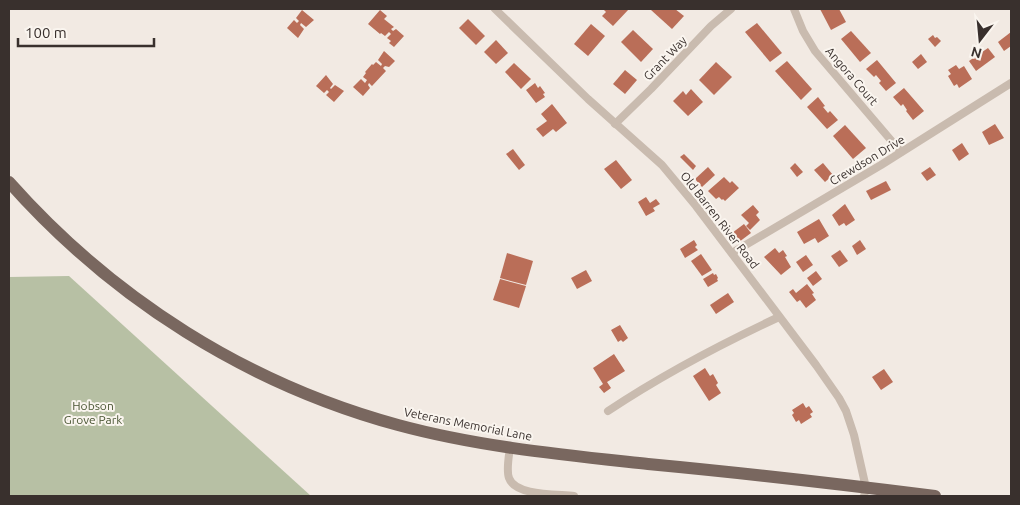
<svg xmlns="http://www.w3.org/2000/svg" width="1020" height="505" font-family="Ubuntu,sans-serif">
	<style>
		.green { fill: #b7c0a4 }
		.building { fill: #ba6e58 }
		.lines { fill: none; stroke-linecap: round; stroke-linejoin: round }
		.street { stroke: #c9bbaf; stroke-width: 8 }
		.primary { stroke: #79675f; stroke-width: 12 }
		.labels { text-anchor: middle; dominant-baseline: central; stroke-width: 4; stroke-linejoin: round; paint-order: stroke }
		.street-label { font-size: 12px; fill: #39302d; stroke: #faf5ef }
		.park-label { font-size: 12px; fill: #495533; stroke: #faf5ef }
	</style>
	<rect width="100%" height="100%" fill="#f2eae3"/>
	<polygon class="green" points="69,276 311,496 9,496 9,277"/>
	<g class="building">
		<polygon points="605,9 629,9 613,26 602,16 606,12 604,10"/>
		<polygon points="653,9 675,9 684,16 672,29 651,10"/>
		<polygon points="820,9 839,9 846,22 831,30"/>
		<polygon points="302,10 314,20 306,27 301,23 300,25 304,29 298,38 287,28 294,20 297,23 299,21 296,18"/>
		<polygon points="380,10 387,16 384,19 394,27 391,29 393,31 396,29 404,36 394,47 389,43 391,41 387,38 391,34 389,32 385,36 381,33 380,34 368,24"/>
		<polygon points="468,19 485,36 476,45 459,28"/>
		<polygon points="757,23 782,53 770,62 745,32"/>
		<polygon points="591,24 605,36 588,56 574,44"/>
		<polygon points="633,30 653,49 641,62 621,42"/>
		<polygon points="851,31 871,53 860,62 841,39"/>
		<polygon points="1011,32 1011,46 1004,51 998,42"/>
		<polygon points="933,35 935,38 937,37 941,41 935,47 928,39"/>
		<polygon points="496,40 508,53 496,64 484,52"/>
		<polygon points="988,48 995,57 976,71 969,61"/>
		<polygon points="384,51 395,61 389,67 385,66 383,68 386,71 372,86 369,83 368,85 370,88 363,96 353,87 361,79 365,83 367,80 363,77 366,73 365,72 372,64 373,65 376,62 381,66 382,64 378,60"/>
		<polygon points="921,54 927,62 918,69 912,62"/>
		<polygon points="877,60 896,83 886,91 879,83 881,81 876,75 874,77 866,69"/>
		<polygon points="787,61 812,89 801,100 775,71"/>
		<polygon points="716,62 732,77 714,95 699,80"/>
		<polygon points="514,63 531,79 521,89 505,72"/>
		<polygon points="956,65 959,69 964,66 972,79 959,88 957,84 954,86 948,76 951,74 948,70"/>
		<polygon points="625,70 637,80 625,94 613,84"/>
		<polygon points="326,75 333,84 330,88 331,89 335,85 344,91 334,102 326,95 329,92 327,90 324,93 316,86"/>
		<polygon points="535,83 538,88 540,86 545,93 543,94 545,97 536,103 526,90"/>
		<polygon points="904,88 924,111 913,120 906,111 907,110 903,104 901,106 893,97"/>
		<polygon points="691,89 703,102 688,116 673,101 683,91 686,95"/>
		<polygon points="818,97 825,106 823,107 828,113 830,111 838,120 827,129 807,107"/>
		<polygon points="552,104 567,123 556,132 553,129 543,137 536,129 547,121 541,114"/>
		<polygon points="995,124 1004,138 989,145 982,132"/>
		<polygon points="845,125 866,148 853,159 833,136"/>
		<polygon points="962,143 969,154 959,161 952,150"/>
		<polygon points="513,149 525,165 519,170 506,154"/>
		<polygon points="684,154 696,166 693,170 680,157"/>
		<polygon points="616,160 632,180 621,189 604,169"/>
		<polygon points="795,163 803,172 797,177 790,168"/>
		<polygon points="823,163 833,175 825,182 814,170"/>
		<polygon points="708,167 715,175 702,187 695,179"/>
		<polygon points="930,167 936,175 927,181 921,173"/>
		<polygon points="724,177 730,183 732,181 739,188 725,201 723,199 722,200 719,197 716,199 708,191"/>
		<polygon points="886,181 891,190 871,200 866,191"/>
		<polygon points="646,197 650,203 656,199 660,204 653,208 655,211 646,216 638,202"/>
		<polygon points="845,204 855,220 846,226 844,223 839,226 832,215"/>
		<polygon points="753,205 759,212 756,215 760,220 750,230 746,226 749,223 741,215"/>
		<polygon points="819,219 829,236 818,243 815,238 804,244 797,232"/>
		<polygon points="744,224 751,233 739,242 732,233"/>
		<polygon points="694,240 697,245 695,247 698,250 685,258 680,249"/>
		<polygon points="860,240 866,249 857,255 852,246"/>
		<polygon points="775,248 779,253 783,250 787,256 785,257 791,267 781,275 764,257"/>
		<polygon points="840,250 848,261 839,267 831,256"/>
		<polygon points="507,253 533,261 526,285 500,278"/>
		<polygon points="701,254 712,270 702,276 691,261"/>
		<polygon points="806,255 813,265 803,272 796,262"/>
		<polygon points="586,270 592,281 577,289 571,278"/>
		<polygon points="816,271 822,279 813,286 807,278"/>
		<polygon points="713,273 714,275 716,274 718,278 717,279 718,281 708,287 703,279"/>
		<polygon points="500,279 526,286 519,308 493,300"/>
		<polygon points="807,284 814,293 812,294 816,300 806,308 800,300 797,302 789,292 793,289 796,293"/>
		<polygon points="728,293 734,302 716,314 710,305"/>
		<polygon points="620,325 628,338 623,342 621,340 618,342 611,330"/>
		<polygon points="614,354 625,371 607,382 611,388 604,393 599,387 603,384 593,368"/>
		<polygon points="705,368 710,376 713,374 718,383 716,385 721,393 709,401 693,376"/>
		<polygon points="884,369 893,382 881,390 872,377"/>
		<polygon points="803,403 806,408 809,406 813,412 810,414 812,417 801,424 799,420 796,422 792,415 794,413 792,410"/>
	</g>
	<g class="lines">
		<g class="street">
			<polyline points="495,9 588,99 662,165 696,206 816,365 839,398 846,411 854,435 866,488 864,496"/>
			<polyline points="794,9 803,31 815,51 901,152"/>
			<polyline points="615,124 651,89 711,26 731,9"/>
			<polyline points="732,253 881,165 1011,83"/>
			<path d="M608,411C662,375 721,344 779,317"/>
			<path d="M510,447C509,456 506,470 509,478C515,496 558,494 574,496"/>
		</g>
		<path class="primary" d="M9,182C113,299 247,384 398,425C479,447 565,455 648,464C744,473 839,484 935,496"/>
	</g>
	<g class="labels">
		<g class="street-label">
			<text transform="translate(665 58) rotate(-46)">Grant Way</text>
			<text transform="translate(852 76) rotate(49)">Angora Court</text>
			<text transform="translate(867 160) rotate(-31)">Crewdson Drive</text>
			<text transform="translate(720 220) rotate(52)">Old Barren River Road</text>
			<text transform="translate(468 424) rotate(11)">Veterans Memorial Lane</text>
		</g>
		<g class="park-label">
			<text x="93" y="405">Hobson<tspan x="93" dy="14">Grove Park</tspan></text>
		</g>
	</g>
	<rect width="1020" height="505" fill="none" stroke="#39302d" stroke-width="20"/>
	<g transform="translate(980 40) rotate(196)" stroke="#faf5ef" stroke-width="4" paint-order="stroke">
	<path d="M0-4L9 19L0 12L-9 19Z" fill="#39302d"/>
	<text y="-8" font-size="14" font-weight="bold" text-anchor="middle" fill="#39302d">N</text>
	</g>
	<path d="M18 38v8h136v-8" fill="none" stroke="#39302d" stroke-width="2.5"/>
	<text x="25" y="38" font-size="15" fill="#39302d" stroke="#faf5ef" stroke-width="4" paint-order="stroke">100 m</text>
</svg>
